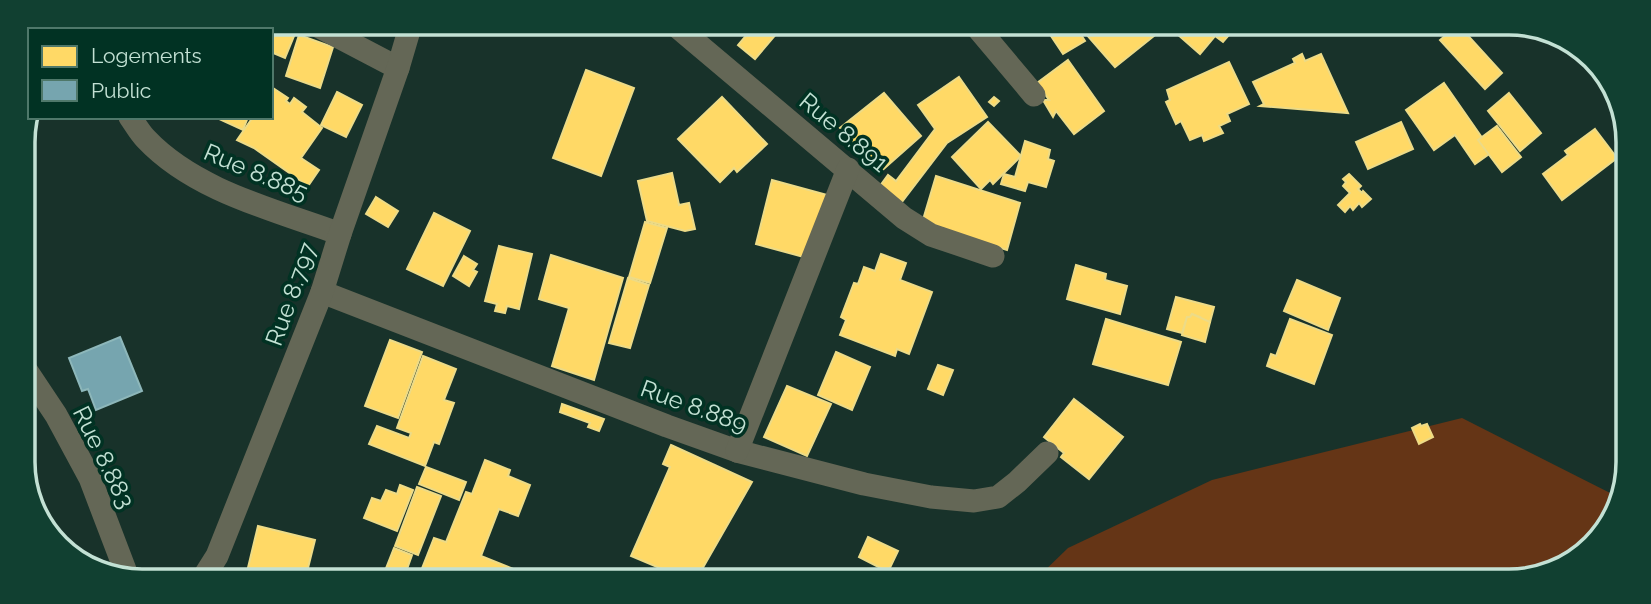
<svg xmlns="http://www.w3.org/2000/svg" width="1651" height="604" font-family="Raleway,sans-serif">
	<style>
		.green { fill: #653516 }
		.homes { fill: #ffd966; stroke: #eddb87; stroke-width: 2 }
		.public { fill: #76a5af; stroke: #8db7ba; stroke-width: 2 }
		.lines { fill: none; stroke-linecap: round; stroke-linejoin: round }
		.street { stroke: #646756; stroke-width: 23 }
		.labels { text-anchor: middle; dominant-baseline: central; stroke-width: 7; stroke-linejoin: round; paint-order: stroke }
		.street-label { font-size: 24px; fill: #c3e1d4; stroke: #013223 }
		.rim { fill: none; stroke: #c3e1d4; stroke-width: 3.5 }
	</style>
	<rect width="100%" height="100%" fill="#18322a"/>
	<polygon class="green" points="1462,418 1622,499 1582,556 1517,581 1036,579 1068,548 1212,480"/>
	<g class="homes">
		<polygon points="142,23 167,23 176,30 129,30 132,27"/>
		<polygon points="212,23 228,23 223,30 221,30"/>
		<polygon points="230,23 256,23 267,30 227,30"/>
		<polygon points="280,23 299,24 285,58 271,52 271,45"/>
		<polygon points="755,25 770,26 778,32 755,59 738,45"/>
		<polygon points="1045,27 1076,27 1085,41 1063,54"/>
		<polygon points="1092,27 1163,27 1164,28 1115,67 1086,34"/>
		<polygon points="1183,27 1235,28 1223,42 1215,36 1200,54 1177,34"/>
		<polygon points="1453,29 1462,29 1502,73 1485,89 1440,40"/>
		<polygon points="299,35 333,47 320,88 286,76"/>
		<polygon points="1302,54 1305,61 1321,54 1348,113 1260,106 1264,104 1253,82 1295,63 1293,59"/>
		<polygon points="1068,60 1104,111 1074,134 1056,111 1053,117 1043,100 1049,100 1037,83"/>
		<polygon points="1229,62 1249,104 1227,114 1230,121 1219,126 1223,133 1204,141 1202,135 1190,140 1181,121 1176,124 1166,102 1170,100 1167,90"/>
		<polygon points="586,70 634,88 601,176 553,158"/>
		<polygon points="959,77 987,117 947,143 898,207 877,190 888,175 896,181 935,129 918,105"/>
		<polygon points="1444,83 1492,152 1475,164 1455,135 1434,150 1406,110"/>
		<polygon points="273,88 288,98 286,101 290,104 294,98 306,107 302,112 322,128 301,158 319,170 308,186 254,148 237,140 253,117 271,117 271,90"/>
		<polygon points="337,92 362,105 346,137 321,125"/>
		<polygon points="884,93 921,136 879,173 840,128"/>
		<polygon points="1509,93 1541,133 1520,151 1488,111"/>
		<polygon points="722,97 767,144 737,172 734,168 720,182 678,139"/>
		<polygon points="994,97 999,101 994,106 989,102"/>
		<polygon points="215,117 248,117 243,130"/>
		<polygon points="988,122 1021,156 993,184 990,180 981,189 952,157"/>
		<polygon points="1401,122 1413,149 1368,169 1356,142"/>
		<polygon points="1497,126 1521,157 1502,172 1478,140"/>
		<polygon points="1595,129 1617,158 1562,200 1543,174 1568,155 1565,151"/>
		<polygon points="1025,141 1050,150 1048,159 1054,161 1046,187 1028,182 1025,191 1001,184 1004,174 1015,177"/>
		<polygon points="672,173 679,205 689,203 695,229 685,231 647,221 638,181"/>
		<polygon points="1349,174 1361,186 1358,189 1362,193 1363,191 1371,199 1362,207 1359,203 1353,210 1350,206 1345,212 1338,205 1350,193 1343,186 1346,182 1343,179"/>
		<polygon points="936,176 1020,203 1007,250 922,223"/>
		<polygon points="772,180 827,195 811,259 756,244"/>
		<polygon points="376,197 398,211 388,227 366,214"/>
		<polygon points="434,213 470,231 443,286 407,269"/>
		<polygon points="645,222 667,228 650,283 629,277"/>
		<polygon points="499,246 532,254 519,309 507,306 505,313 495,311 497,304 485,301"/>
		<polygon points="881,254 906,263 900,280 932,292 909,354 897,349 895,356 840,335 846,320 841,317 854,283 858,284 864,267 875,271"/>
		<polygon points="551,255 623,278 594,380 552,366 569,308 539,299"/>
		<polygon points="464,256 477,264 473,270 477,272 469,286 453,276"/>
		<polygon points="1076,265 1106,274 1105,280 1127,286 1120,314 1067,299"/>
		<polygon points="628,278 649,285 630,348 609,343"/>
		<polygon points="1297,280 1340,298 1328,330 1284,311"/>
		<polygon points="1176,297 1214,307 1210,322 1199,319 1200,317 1192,314 1190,317 1187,317 1182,333 1167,329"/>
		<polygon points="1192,314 1210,322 1205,342 1182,335 1187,317 1190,317"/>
		<polygon points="1106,319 1181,342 1168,385 1093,364"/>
		<polygon points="1290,319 1332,335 1314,384 1267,366 1271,354 1276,356"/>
		<polygon points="390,340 422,352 398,418 365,406"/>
		<polygon points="836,352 870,367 852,410 818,395"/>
		<polygon points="423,356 456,369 444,400 454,403 439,444 434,442 425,466 369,444 377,426 409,438 411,433 397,428"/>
		<polygon points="938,365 953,370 943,395 928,389"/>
		<polygon points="1619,382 1624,382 1623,411 1619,411"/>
		<polygon points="787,386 831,404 807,456 764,437"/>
		<polygon points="1074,399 1123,437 1089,479 1061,457 1064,453 1044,437"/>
		<polygon points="562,404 604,419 599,431 588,427 590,423 560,412"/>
		<polygon points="1420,424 1421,426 1427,424 1433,437 1419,444 1412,428"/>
		<polygon points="671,445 752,482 697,578 681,577 631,556 670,467 663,464"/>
		<polygon points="485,460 510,470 508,476 530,485 518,516 499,509 481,556 516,570 513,577 419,576 434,538 446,542 466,492 472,494"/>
		<polygon points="426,467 466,482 459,500 419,484"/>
		<polygon points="400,485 413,490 397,531 364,518 372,498 381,501 386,490 397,494"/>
		<polygon points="417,487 441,496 418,555 395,546"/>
		<polygon points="258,526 315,540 306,576 246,576"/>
		<polygon points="868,537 898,551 888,572 859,557"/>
		<polygon points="394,548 412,555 406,572 413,576 383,576"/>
	</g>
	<polygon class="public" points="120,337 142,391 96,410 88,389 82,391 69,358"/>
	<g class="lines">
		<g class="street">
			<polyline points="314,24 398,68"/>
			<polyline points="675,25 904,218 931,235 993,256"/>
			<polyline points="976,26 1034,95"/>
			<polyline points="1598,63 1599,64"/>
			<path d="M130,117C135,124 140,133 146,139C195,191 275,210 340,234"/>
			<polyline points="322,292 667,426 737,451 864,484 931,497 974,501 998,497 1017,482 1047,453"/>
			<polyline points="24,367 56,415 90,478 127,575"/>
			<polyline points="737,451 848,169"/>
			<polyline points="205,575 217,556 322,292 340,234 398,68 411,24"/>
		</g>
	</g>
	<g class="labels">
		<g class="street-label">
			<text transform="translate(844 132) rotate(40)">Rue 8.891</text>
			<text transform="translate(256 172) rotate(23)">Rue 8.885</text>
			<text transform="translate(291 294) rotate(-70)">Rue 8.797</text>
			<text transform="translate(694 406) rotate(20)">Rue 8.889</text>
			<text transform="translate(104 457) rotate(64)">Rue 8.883</text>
		</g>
	</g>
	<path d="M0 0H1651V604H0ZM142 35H1509A107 107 0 0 1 1616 142V462A107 107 0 0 1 1509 569H142A107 107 0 0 1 35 462V142A107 107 0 0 1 142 35Z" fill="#114031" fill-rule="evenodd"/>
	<path class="rim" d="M142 35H1509A107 107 0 0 1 1616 142V462A107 107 0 0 1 1509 569H142A107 107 0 0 1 35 462V142A107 107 0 0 1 142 35Z"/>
	<rect x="28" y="28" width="245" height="91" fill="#013223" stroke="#4f786a" stroke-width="2"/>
	<rect x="42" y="46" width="35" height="21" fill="#ffd966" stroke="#4f786a" stroke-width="2"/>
	<text x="91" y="63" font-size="21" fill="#c3e1d4">Logements</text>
	<rect x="42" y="80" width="35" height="21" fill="#76a5af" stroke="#4f786a" stroke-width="2"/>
	<text x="91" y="98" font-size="21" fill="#c3e1d4">Public</text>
</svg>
